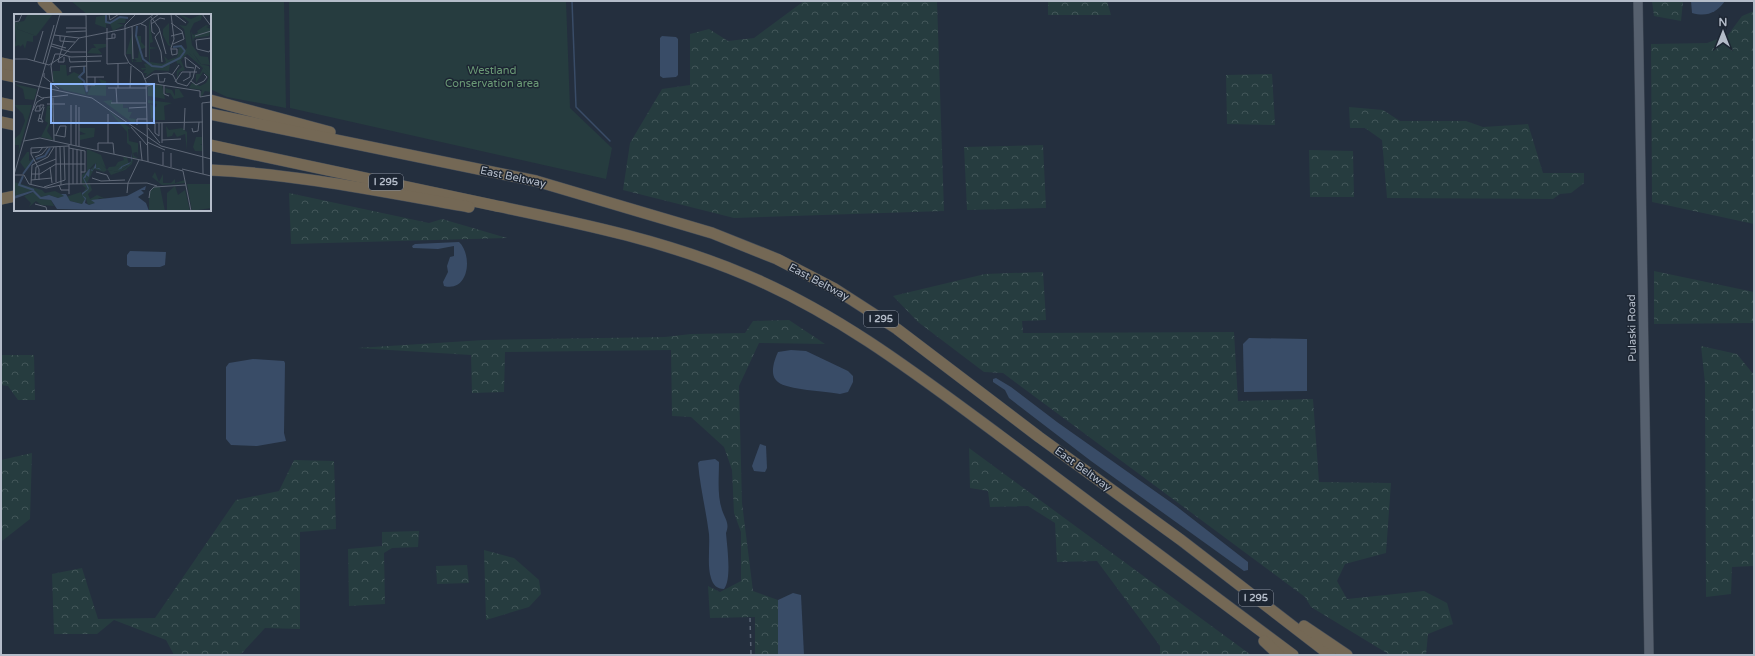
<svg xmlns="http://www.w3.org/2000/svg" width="1755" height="656" font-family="'Varela Round',sans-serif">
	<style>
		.green { fill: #263c3f }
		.forest { fill: url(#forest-crowns) }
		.water { fill: #394c67 }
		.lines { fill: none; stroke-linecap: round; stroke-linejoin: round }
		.stream { stroke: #394c67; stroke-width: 1.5 }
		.major-casing { stroke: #414a57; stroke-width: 10 }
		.highway-casing { stroke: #434c59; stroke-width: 12 }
		.major { stroke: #56606e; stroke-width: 9 }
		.highway { stroke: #746855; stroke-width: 11 }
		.rail { stroke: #5a6575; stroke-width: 1.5; stroke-dasharray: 4 4; stroke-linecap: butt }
		.labels { text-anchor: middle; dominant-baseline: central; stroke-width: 3; stroke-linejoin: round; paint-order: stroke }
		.shield { fill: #1d2633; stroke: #878f9c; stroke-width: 1 }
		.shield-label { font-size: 10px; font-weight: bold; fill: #b4bcc9 }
		.park-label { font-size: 11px; fill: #6b9a76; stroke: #1d2633 }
		.street-label { font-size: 11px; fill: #b4bcc9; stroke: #1d2633 }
		.inset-river { fill: none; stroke: #394c67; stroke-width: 2 }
		.inset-road { fill: none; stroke: #5e6776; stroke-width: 1 }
		.view { fill: #8ab4f8; fill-opacity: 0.15; stroke: #8ab4f8; stroke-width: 2 }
		.inset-edge { fill: none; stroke: #b4bcc9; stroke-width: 2 }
	</style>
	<defs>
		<pattern id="forest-crowns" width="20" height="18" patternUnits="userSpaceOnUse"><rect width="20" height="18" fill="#263c3f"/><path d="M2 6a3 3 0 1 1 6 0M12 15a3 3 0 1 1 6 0" fill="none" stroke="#435659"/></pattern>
	</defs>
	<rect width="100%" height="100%" fill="#242f3e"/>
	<g class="green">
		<polygon points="71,1 284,1 286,108 227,97 210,89 210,15 88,15"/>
		<polygon points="289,1 566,1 570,108 612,148 606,179 290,108"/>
	</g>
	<g class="forest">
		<polygon points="804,1 937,1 944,211 734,218 623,190 630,143 662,89 690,85 690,34 709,29 728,41 754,38"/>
		<polygon points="1048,1 1107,1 1111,15 1048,15"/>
		<polygon points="1652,1 1683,1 1681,21 1654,16"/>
		<polygon points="1754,11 1754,224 1652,202 1651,44 1707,43 1728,35 1742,16"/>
		<polygon points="1272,74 1275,125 1227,124 1226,75"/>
		<polygon points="1349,107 1383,110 1400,121 1466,121 1483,127 1528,124 1543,173 1584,173 1584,183 1571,193 1560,194 1553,199 1387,198 1382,140 1365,128 1350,128"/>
		<polygon points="1043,145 1046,208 967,210 964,147"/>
		<polygon points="1309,150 1353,151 1354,197 1310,197"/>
		<polygon points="289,193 429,223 442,219 507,238 291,244"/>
		<polygon points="1654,271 1754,292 1754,323 1654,324"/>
		<polygon points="1043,272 1046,320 1022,321 1023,333 1234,332 1238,401 1313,399 1319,482 1391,483 1386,553 1345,564 1337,581 1347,599 1424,591 1447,603 1453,624 1428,634 1426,655 1390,655 1311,607 1305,597 1003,373 984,372 918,322 893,296 985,274"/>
		<polygon points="789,320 825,344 759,343 739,386 742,503 753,591 778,600 778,655 755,655 755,617 710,618 708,586 720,592 741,581 741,532 734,513 732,470 724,447 691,417 672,416 671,350 505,352 504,392 472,393 471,355 357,348 484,340 665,337 691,334 745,333 753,321"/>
		<polygon points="1701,346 1737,354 1754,375 1754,566 1732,567 1731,594 1706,597 1705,383"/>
		<polygon points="1,355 34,355 35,400 18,400 8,386 1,385"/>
		<polygon points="969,448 1251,655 1160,655 1160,646 1097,561 1057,562 1055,523 1028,506 990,507 988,491 970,488"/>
		<polygon points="32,453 30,519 2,541 1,544 1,460"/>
		<polygon points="294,460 334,461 336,529 300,532 300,629 265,628 242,653 237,655 174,655 166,640 114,620 97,634 54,634 52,574 82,568 98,619 155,618 236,500 279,491"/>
		<polygon points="419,531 418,547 392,548 384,553 385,604 349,606 348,549 382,546 382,532"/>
		<polygon points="484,550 514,558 539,580 541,594 529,607 486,620"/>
		<polygon points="467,565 469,583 437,584 436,566"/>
	</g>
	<g class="water">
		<path d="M1691,1H1725C1716,13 1707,17 1692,13Z"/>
		<polygon points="662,36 676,37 678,39 678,75 676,77 663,78 660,76 660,38"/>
		<path d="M459,242C473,255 469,293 444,286L443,282L448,272L447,266L450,257L454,256V246L438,249L413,248L412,246L415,244Z"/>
		<polygon points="130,251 166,252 165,265 160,267 130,267 127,265 127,255"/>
		<polygon points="1249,338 1307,339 1307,391 1244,392 1243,344"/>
		<path d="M791,350L806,351L848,371L853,376V382L848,392L840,394C826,391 787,390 778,382C769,375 774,361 778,352Z"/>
		<polygon points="253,359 284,361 285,363 284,433 286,441 257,446 231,445 226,439 226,367 229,363"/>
		<polygon points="996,378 1011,387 1057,422 1176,506 1248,562 1248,570 1244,571 1091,461 1009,398 1005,390 993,382 993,379"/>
		<polygon points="760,444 766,446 767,468 765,472 754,471 752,466"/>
		<path d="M715,459L719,462C719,477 717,495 722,510C725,519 730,523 726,533C727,546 732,579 724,589C717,589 713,585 711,578C707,565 710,548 709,534C706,510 700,487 698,463L700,461Z"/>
		<polygon points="793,593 801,595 804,655 778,655 778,600"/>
	</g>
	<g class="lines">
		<polyline class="stream" points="572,1 576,107 610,141"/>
		<g class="major-casing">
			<polyline id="major" points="1638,1 1649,655"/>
		</g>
		<g class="highway-casing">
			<g id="highway">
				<polyline points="43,1 57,15"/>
				<polyline points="1,63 15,66"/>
				<polyline points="1,74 15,77"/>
				<polyline points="210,100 330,132"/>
				<polyline points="1,103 15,106"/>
				<polyline points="210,114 536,181 712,233 777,259 835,289 897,329 1039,437 1181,540 1330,655"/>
				<polyline points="1,122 15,125"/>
				<path d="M210,145C304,165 398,185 492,205C578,223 664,240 746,275C839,314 918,375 999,435C1097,508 1195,581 1293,655"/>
				<path d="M210,170C297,174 383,192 469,207"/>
				<polyline points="1,199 15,196"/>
				<polyline points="1304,626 1347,655"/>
				<polyline points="1264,641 1279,655"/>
			</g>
		</g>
		<use href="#major" class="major"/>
		<use href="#highway" class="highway"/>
		<polyline class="rail" points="750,618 751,655"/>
	</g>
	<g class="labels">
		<g class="shield">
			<rect x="369" y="174" width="34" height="16" rx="3"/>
			<rect x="864" y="311" width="34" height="16" rx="3"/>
			<rect x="1239" y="590" width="34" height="16" rx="3"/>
		</g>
		<g class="shield-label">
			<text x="386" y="182">I 295</text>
			<text x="881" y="319">I 295</text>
			<text x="1256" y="598">I 295</text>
		</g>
		<g class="park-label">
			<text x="492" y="70">Westland<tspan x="492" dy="13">Conservation area</tspan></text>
		</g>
		<g class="street-label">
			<text transform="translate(513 177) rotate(12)">East Beltway</text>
			<text transform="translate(819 282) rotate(28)">East Beltway</text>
			<text transform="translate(1632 328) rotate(-91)">Pulaski Road</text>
			<text transform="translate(1083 469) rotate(36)">East Beltway</text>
		</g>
	</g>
	<g transform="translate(14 14)">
		<rect width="197" height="197" fill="#242f3e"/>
		<path d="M14,0H39L22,22L3,15L5,8L10,7ZM46,51H52L53,62L60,58L66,61L72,81L50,76L39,69V57H46Z" fill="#263c3f"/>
		<path d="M92,1V7L96,9L106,3L112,4L111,9H103L110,11L99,17L96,10H92V14L81,10L82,3ZM135,5L139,28L136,29V33L144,34L136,35V48L149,50L152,48L150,42L154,46L163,43L165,34H167L159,33L168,32L171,35L165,45L170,39H175L189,52L197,62V78L191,77L188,82H186L188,76L175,74L178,69L186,72L192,69L195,63L189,58L182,69V60H186L189,54L173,40L167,46L171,56L165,58L163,65V57L168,53L165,49L162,53L159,55L164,51L162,47L156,50L155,57L141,56L131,63L133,59H129L132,55L128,56L127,54H132L130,50L135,49ZM5,8L3,15L22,22H19V28L13,27L11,35L9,30L6,33L5,31L0,33L2,26L0,9ZM155,9V29L158,33L154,31L149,21V15ZM192,11L196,12L192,13L197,15L195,22L180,24L179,28L177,17L179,21L184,19L183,17ZM118,20L119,48L123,47L120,44H124L125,35L122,22H127V28L132,33L126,36L128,48H118L117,40H112ZM79,30H92V33L84,35L88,40L73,39L78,34H82ZM85,65L92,67V82L73,81L77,72L87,69ZM0,70L23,75L20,86L11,85L9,75ZM139,71H148L151,85L134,82V73ZM151,74L158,76L161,82V75H165L170,83L160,85L156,79H152ZM98,86V89L109,90V94H114V98H118L115,104L122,105L120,110L89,87ZM134,86L158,89L150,92L151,106H140V103L137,105L136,90L142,93L143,90L134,89ZM0,91H18L4,140L5,131H0V125L6,120L11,107L9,100ZM39,91V94H35L39,101L33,117L39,126L27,123L34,109L31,107L33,92ZM94,96L117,115H114L115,127L124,129V142L123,138L119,139L120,142L124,144H119L117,132L113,129V118ZM152,112L155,116L168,114L173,118V121H176H173V136L171,120L163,123L160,118L158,122L153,123ZM65,114H81L80,123L66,126V121L72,120L65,117ZM182,123H188V130H186L188,131L189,137H181L179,133ZM73,135L87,141L92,154L85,149L80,150L69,163L67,169L68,161L73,157ZM13,138H15V147L19,145L14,154L11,155L6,148ZM109,143H113L115,150L118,145L119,146L118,150L111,156L97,161L94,156L105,158L114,152L101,153L104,148L110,146ZM141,158L145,168L149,160V169H157L161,165V169L171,166V169L148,171L138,163ZM173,170H197V194L178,197ZM142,172L146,173L151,197H135V178ZM161,172L164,181L171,176L176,197H153V179Z" fill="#263c3f"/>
		<path d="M165,0L177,5L188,0L187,6L180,9L176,17L178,31L186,42L194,43L196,51L187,50L179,39L186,50L195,52L197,62L175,39H170L165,47L162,46L173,34L170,15L165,11L172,12L175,8ZM83,149H87L93,156L95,153L114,151L105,158L93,156L90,158L80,155L73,169H68L69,163ZM0,168L28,176L31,179L41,177L51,182L44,184L35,181L27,183L20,176L0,182ZM76,170L78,176L74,180L76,185L83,181L92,185L85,184L81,189L74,191L72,185L68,190L56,187L52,183L67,178L68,181L72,174L68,171ZM20,178L26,185L37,186L40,192L27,191L22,187L15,193L17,189L10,182Z" fill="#263c3f"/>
		<path d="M118,139V145L117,148L115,150L108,153V154L104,156H87L85,155H83L81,154L78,157L76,155L75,163L72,161V163L71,164H70L75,174L74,176L68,181L72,184L71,189L75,191L81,189L77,186L113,182L132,172L131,176H127L130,179L124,183L132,189L135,197L43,195L37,186L26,185L19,178L0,185V182L20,176L27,183L35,181L44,184L50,182L47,180H52L56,187L68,190L71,185L68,181V179L74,175L69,164L75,155L79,156L82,149V155L85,154L87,156H104L108,152L117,148Z" fill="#394c67"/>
		<path class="inset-river" d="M92,0V8L96,9L106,3L114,4M123,12L122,22L129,45L138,52L148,53L166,44L171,37M159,33L167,32L171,37M70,52V58L65,63L70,67L73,78M22,145L31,142L36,134M9,160L20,145M9,162L5,171L20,176"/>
		<path class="inset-road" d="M72,0L73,77M95,0L96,6L105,0M122,0L111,11V41L115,49L128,59L132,68L134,148M157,0L160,25L157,34V35L158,41L163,40V35H157M160,0L172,9M188,0L197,12M46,1H72M137,3L145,14L152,40M0,8L5,7L8,0M157,9L168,17L170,25L159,30M127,10L132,12V43M137,10L146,4L151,5M118,12L119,45M52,14H72M93,14V50L114,49M146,17L141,23L147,38L148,48M52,18L72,17M141,20L138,18L137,6L145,0M40,21L65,24M46,22V27L61,28M157,22L169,19M181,22L197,17M92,25L100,24H101V20H98V24M38,30L52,34M37,32L56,38H72M183,35L182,26L197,24M183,35L195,38L197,35M46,40L57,43L88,42M50,43V48H44L51,23M55,43L56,48L87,47M0,45H13L35,51L49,42L65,24L110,15L128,9L140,0M20,47L29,17M29,50L40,11M104,50V74M180,54L172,53L171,43L186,55M56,58V53L73,52M30,59V63L45,75M144,60L145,68H150L151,64M158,61L165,51M73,63H90M131,65L139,60L154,59L159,61L163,69L173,72L179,64L182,51M0,67L78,84L147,132L197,145M169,67L176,63V58M177,67L182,71L190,67L193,63L190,60M39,68L37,52L41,40H46M161,68L168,58H183M73,71H81V63M150,71V80L155,82M133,72L141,70L186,77V83L197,81M94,74H133M102,74L103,89M116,74L117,52M23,81L28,84L54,81M39,84L40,127M97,89H132M33,90H51M57,91V131M62,91V132M26,92H23L21,97H26V91H30L26,97M65,93V132M115,94L133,93M19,96L23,88L30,84M26,100L25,104L27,105L30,93M94,100V129M25,104L24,107L29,108L27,104M133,109L189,108M141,109V119L145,122V109M148,109V129M123,111V105H133M117,113L133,131M134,114L146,129M178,114L179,118L184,117L185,108M170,116L171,94M40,121L51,123L52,112H46L42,121M148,126L167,125M197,126V141M10,127L26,124L131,147M126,127L128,146M133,128L151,136M55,131V180M42,133V168M46,133L47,171M55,134L71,137V158H67M59,135V170M63,135V170M67,136V170M84,136V129H99L100,140M149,138V151M17,139L25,138L29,133M157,139V153M21,143L28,140L34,133M131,147L169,157L177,197M36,153L38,169M168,155L197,162M82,158L93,161L96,167M17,160H26L42,150H71M189,160L188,89L197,88M0,161L46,0M1,161H10L15,170L32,174L52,170L133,169L143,172M78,164L87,167L111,166M17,166L38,164M21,166L22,153L42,145M25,166V155L17,140V134L55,132M17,170L18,151L34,143L40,133M45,171L47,176H55M30,173L51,166L50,133M113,179L114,169L125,146M135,184L136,177L140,173L172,171M21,190L32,193L33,197"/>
		<path class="view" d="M37,70H140V109H37Z"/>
		<rect width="197" height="197" class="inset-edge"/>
	</g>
	<rect width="1755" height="656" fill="none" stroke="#b4bcc9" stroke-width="4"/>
	<g transform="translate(1723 32)" stroke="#1d2633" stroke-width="3" paint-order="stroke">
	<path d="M0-3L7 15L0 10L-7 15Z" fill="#b4bcc9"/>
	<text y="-6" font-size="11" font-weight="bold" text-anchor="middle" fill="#b4bcc9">N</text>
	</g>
</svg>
